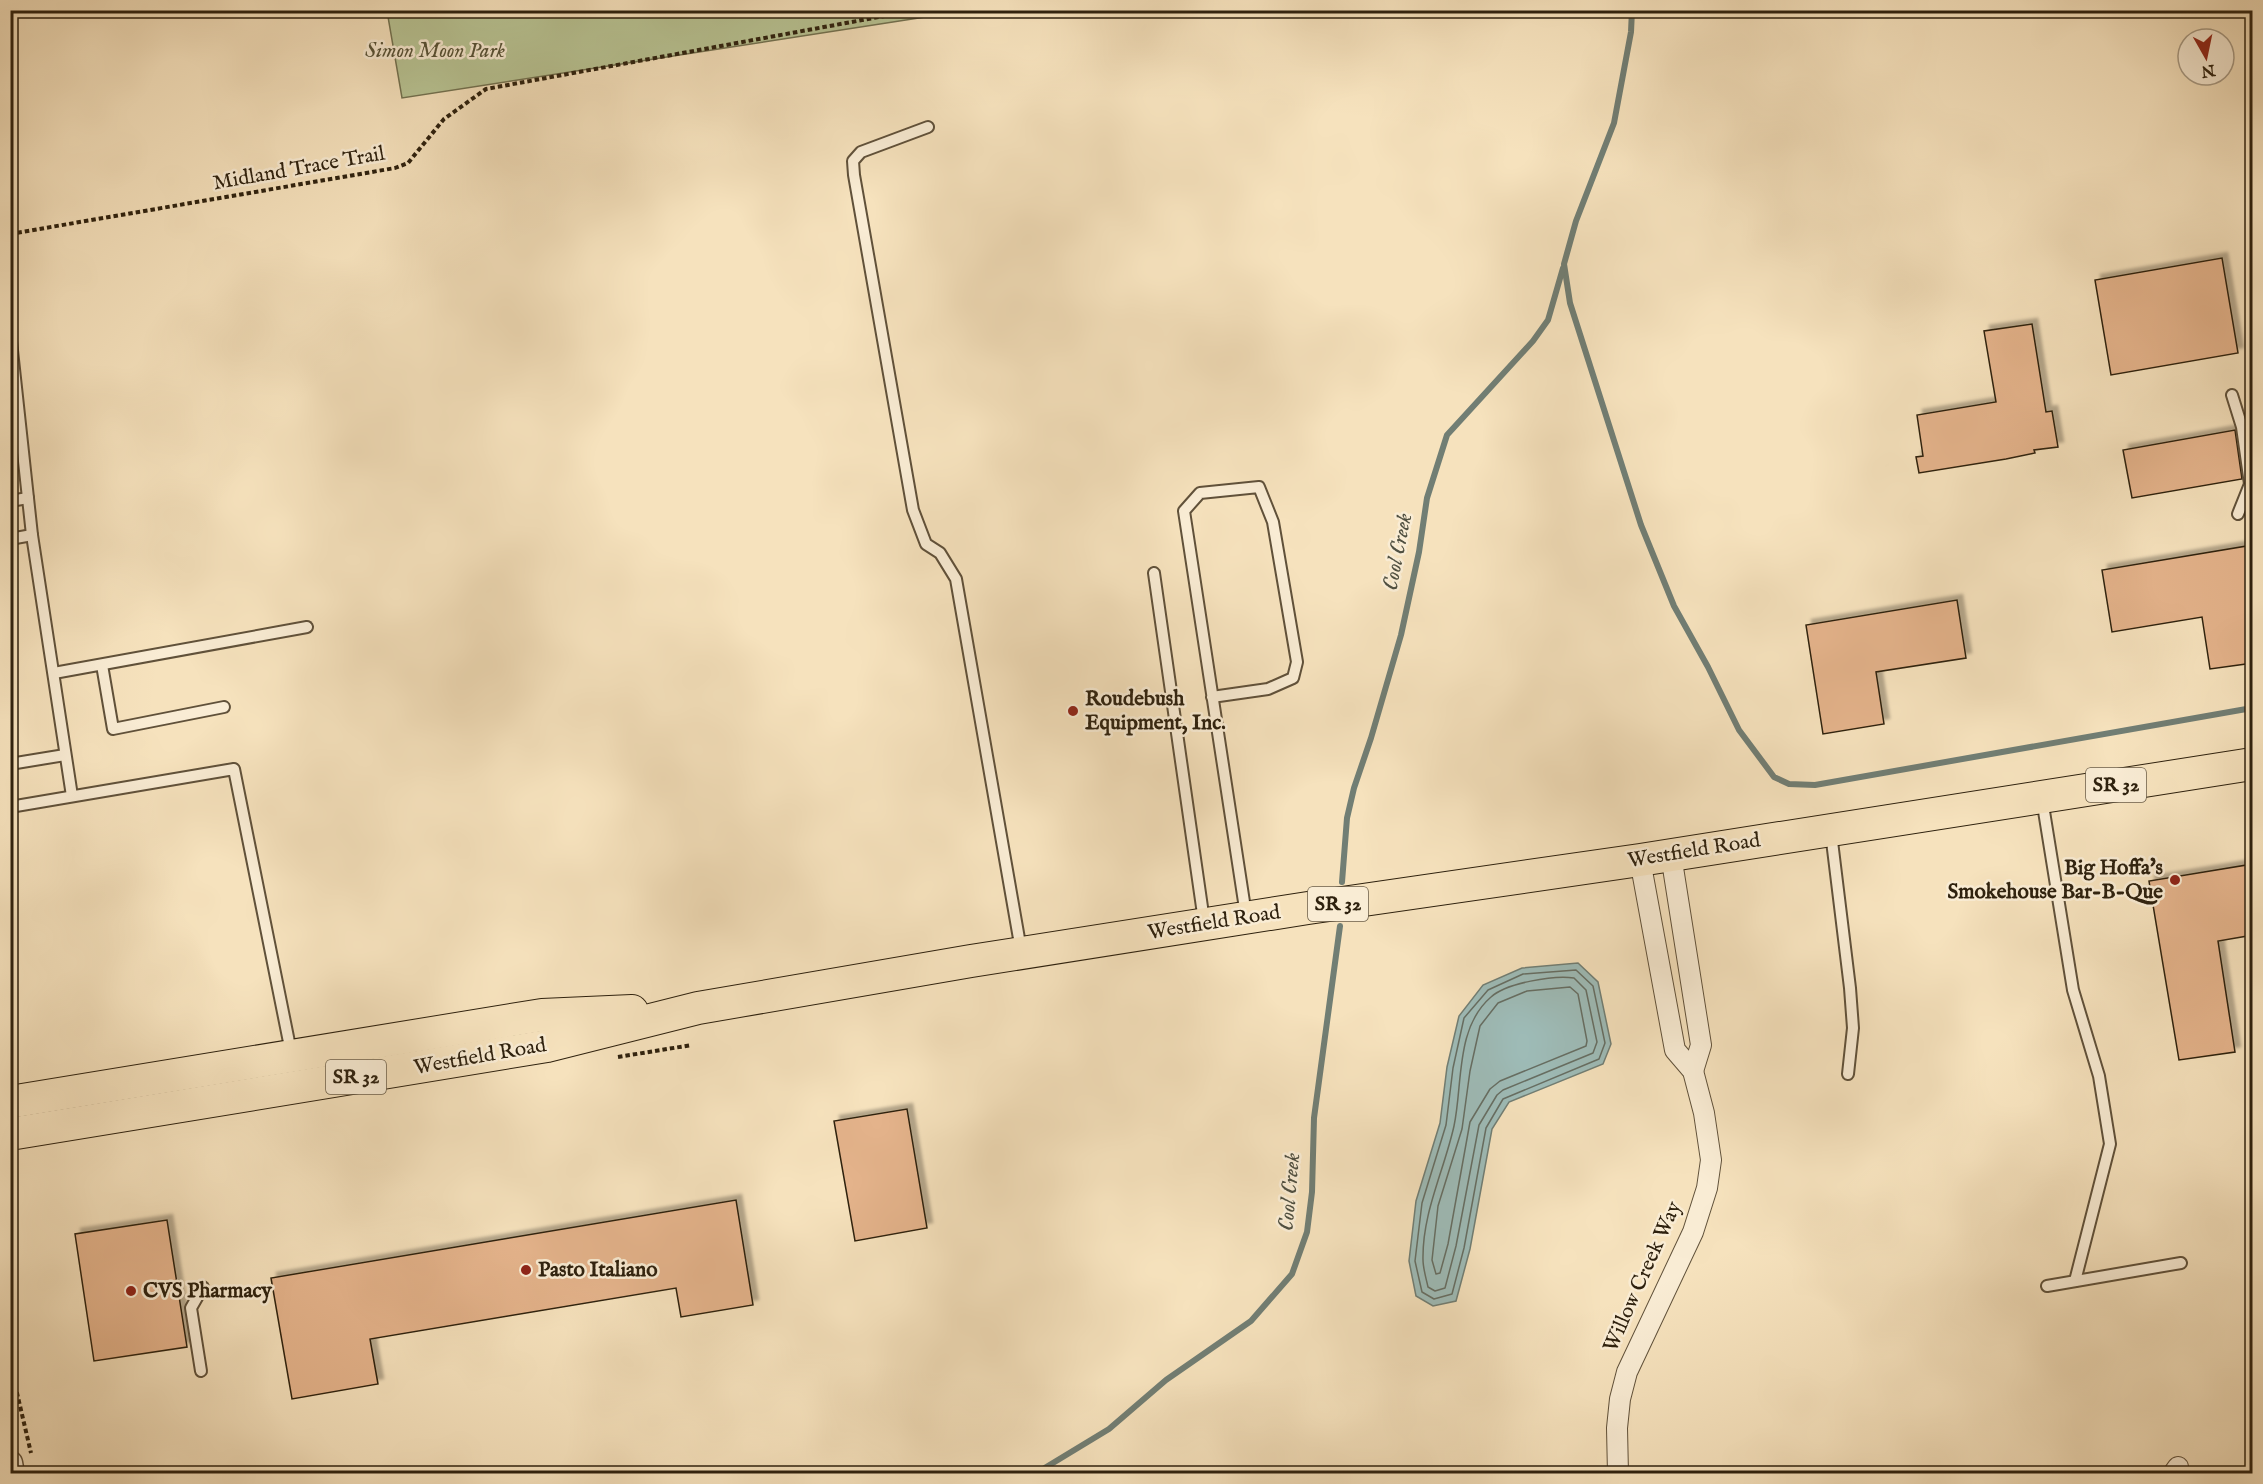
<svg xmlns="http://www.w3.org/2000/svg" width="2263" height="1484" font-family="'IM FELL English',serif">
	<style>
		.green { fill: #b8c494; stroke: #737251; stroke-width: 1.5 }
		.water { fill: #9ebcb8; stroke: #717e74; stroke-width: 1.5 }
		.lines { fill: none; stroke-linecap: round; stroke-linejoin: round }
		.shore { stroke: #666e63; stroke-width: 1.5 }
		.stream { stroke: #717e74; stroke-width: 6 }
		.building { fill: #e4b38b; stroke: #2e210e; stroke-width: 1.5; filter: url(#shadow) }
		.service-casing { stroke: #60513a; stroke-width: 14 }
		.minor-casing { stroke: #60513a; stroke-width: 22 }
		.tertiary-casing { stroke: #60513a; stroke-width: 27 }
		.primary-casing { stroke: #2e210e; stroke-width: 34 }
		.path { stroke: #2e210e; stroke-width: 4; stroke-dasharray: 4.5 3; stroke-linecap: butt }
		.service { stroke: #f9ecd4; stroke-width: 10 }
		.minor { stroke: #f9ecd4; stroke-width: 20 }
		.tertiary { stroke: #f9ecd4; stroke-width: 24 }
		.primary { stroke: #f6e2bd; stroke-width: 32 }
		.poi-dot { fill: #8f2418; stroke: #f9ecd4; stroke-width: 2 }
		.labels { text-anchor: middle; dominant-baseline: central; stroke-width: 5; stroke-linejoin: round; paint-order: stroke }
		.shield { fill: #f9ecd4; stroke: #6b5e49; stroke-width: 1.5 }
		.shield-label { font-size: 20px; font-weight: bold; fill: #2e210e }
		.park-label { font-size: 21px; font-style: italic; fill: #575236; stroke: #f9ecd4 }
		.street-label { font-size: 21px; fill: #2e210e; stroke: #f9ecd4 }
		.poi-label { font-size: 21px; font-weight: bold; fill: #2e210e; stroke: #f9ecd4; text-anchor: start }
		.water-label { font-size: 22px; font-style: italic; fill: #505041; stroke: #f9ecd4 }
	</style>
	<defs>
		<filter id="shadow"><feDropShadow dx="5.5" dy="-5.5" stdDeviation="1.5" flood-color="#0004"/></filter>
	</defs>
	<rect width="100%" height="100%" fill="#f6e2bd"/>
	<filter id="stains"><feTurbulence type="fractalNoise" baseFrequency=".00333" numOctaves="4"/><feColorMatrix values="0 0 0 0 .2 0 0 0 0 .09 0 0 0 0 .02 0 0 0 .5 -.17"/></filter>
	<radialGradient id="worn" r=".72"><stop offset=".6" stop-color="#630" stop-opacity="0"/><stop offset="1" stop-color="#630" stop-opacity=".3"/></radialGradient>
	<polygon class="green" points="387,11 387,10 964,11 402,98"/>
	<polygon class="water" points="1578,963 1598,982 1611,1044 1603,1064 1509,1102 1492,1129 1470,1249 1456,1301 1433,1306 1416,1296 1409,1261 1416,1201 1440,1123 1447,1067 1459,1016 1483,985 1522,968"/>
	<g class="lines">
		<g class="shore">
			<polygon points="1576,970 1593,986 1605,1043 1599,1059 1503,1099 1486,1128 1464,1248 1452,1294 1434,1299 1422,1292 1415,1261 1422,1203 1446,1125 1453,1068 1464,1018 1488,990 1523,974"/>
			<path d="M1574,978L1586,990L1597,1042L1593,1053L1503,1090L1497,1095L1479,1125L1456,1246L1445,1288L1435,1291L1428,1287C1426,1278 1423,1268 1423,1260C1422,1213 1444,1171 1454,1126C1463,1084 1455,1028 1491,997C1506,983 1554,975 1574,978Z"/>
			<polygon points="1570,987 1578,994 1587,1041 1586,1046 1500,1081 1490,1089 1470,1122 1448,1244 1440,1273 1436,1274 1432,1260 1438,1206 1462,1129 1470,1071 1480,1026 1498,1003 1527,991"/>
		</g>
		<g class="stream">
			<polyline points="1632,10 1631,32 1614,123 1576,221 1564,264 1570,303 1641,525 1674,606 1708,667 1739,730 1774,777 1789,784 1815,785 2252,708"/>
			<polyline points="1342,882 1347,818 1354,788 1371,738 1401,635 1419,552 1427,498 1447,435 1533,341 1548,320 1563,268"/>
			<polyline points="1031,1474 1043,1469 1109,1429 1166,1380 1251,1321 1292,1274 1307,1232 1312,1192 1314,1118 1340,926"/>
		</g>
	</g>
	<g class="building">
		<polygon points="2222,258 2238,353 2111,375 2095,280"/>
		<polygon points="2032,324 2046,412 2052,411 2058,447 2034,450 2035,453 2006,459 1919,473 1916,457 1923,456 1917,415 1996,402 1984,331"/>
		<polygon points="2235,430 2242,479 2132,498 2123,450"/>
		<polygon points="2253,545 2253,663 2210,669 2202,617 2112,632 2102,570"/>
		<polygon points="1957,600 1966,658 1876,672 1884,724 1823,734 1806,625"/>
		<polygon points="2253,864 2253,935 2218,941 2235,1052 2179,1060 2149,881"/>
		<polygon points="907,1109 927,1228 855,1241 834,1121"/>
		<polygon points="736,1200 753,1305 681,1317 676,1288 370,1339 378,1384 292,1399 271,1278"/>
		<polygon points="167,1220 187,1347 94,1361 75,1234"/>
	</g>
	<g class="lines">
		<g class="service-casing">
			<g id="service">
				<polyline points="928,127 861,152 853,161 854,175 913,510 926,544 940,553 956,579 1021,950"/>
				<polyline points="10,332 32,535 72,796"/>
				<polyline points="2232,395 2242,427 2250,484 2238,514"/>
				<polyline points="10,501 28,498"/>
				<polyline points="10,539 32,535"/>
				<polyline points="1154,573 1204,921"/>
				<polyline points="102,665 113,729 224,707"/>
				<polyline points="54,673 307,627"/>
				<polyline points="1212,697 1268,689 1293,678 1297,662 1273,522 1259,487 1200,493 1184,511 1246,915"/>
				<polyline points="10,764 65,755"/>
				<polyline points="2042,799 2073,990 2099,1076 2110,1144 2075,1281"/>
				<polyline points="10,807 234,769 291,1052"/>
				<polyline points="1831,833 1850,988 1853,1028 1848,1074"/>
				<polyline points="2047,1286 2181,1263"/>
				<polyline points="201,1371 191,1308 203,1287"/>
			</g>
		</g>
		<g class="minor-casing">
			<g id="minor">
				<polyline points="1671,855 1701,1045 1693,1071"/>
				<polyline points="1618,1474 1617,1428 1620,1399 1627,1372 1693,1232 1707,1188 1711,1160 1704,1113 1693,1071 1675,1050 1640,860"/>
				<polyline points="2173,1474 2178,1467"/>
			</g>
		</g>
		<g class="tertiary-casing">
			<polyline id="tertiary" points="10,1463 12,1474"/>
		</g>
		<g class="primary-casing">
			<g id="primary">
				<polyline points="10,1102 542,1015 632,1011"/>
				<polyline points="10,1134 547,1046 698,1008 971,961 1308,908 1640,860 2252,764"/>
			</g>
		</g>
		<g class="path">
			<polyline points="10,234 395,168 408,163 444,119 486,89 917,10"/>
			<polyline points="618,1057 692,1045"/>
			<polyline points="10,1363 31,1453"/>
		</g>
		<use href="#service" class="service"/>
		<use href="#minor" class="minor"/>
		<use href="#tertiary" class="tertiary"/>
		<use href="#primary" class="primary"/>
	</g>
	<g class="poi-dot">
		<circle cx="1073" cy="711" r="6"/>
		<circle cx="2175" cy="880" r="6"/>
		<circle cx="526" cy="1270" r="6"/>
		<circle cx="131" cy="1291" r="6"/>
	</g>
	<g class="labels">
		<g class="shield">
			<rect x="2086" y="768" width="60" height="34" rx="4.5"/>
			<rect x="1308" y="887" width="60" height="34" rx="4.5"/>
			<rect x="326" y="1060" width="60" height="34" rx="4.5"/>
		</g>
		<g class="shield-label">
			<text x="2116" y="785">SR 32</text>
			<text x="1338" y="904">SR 32</text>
			<text x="356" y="1077">SR 32</text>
		</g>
		<g class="park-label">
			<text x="435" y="51">Simon Moon Park</text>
		</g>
		<g class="street-label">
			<text transform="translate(299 169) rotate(-10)">Midland Trace Trail</text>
			<text transform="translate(1694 851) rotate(-9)">Westfield Road</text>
			<text transform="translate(1214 923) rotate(-9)">Westfield Road</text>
			<text transform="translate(480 1057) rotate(-10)">Westfield Road</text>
			<text transform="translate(1643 1277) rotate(-66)">Willow Creek Way</text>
		</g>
		<g class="poi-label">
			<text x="1085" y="699">Roudebush<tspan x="1085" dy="24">Equipment, Inc.</tspan></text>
			<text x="2163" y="868" text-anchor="end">Big Hoffa's<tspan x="2163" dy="24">Smokehouse Bar-B-Que</tspan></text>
			<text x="538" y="1270">Pasto Italiano</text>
			<text x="143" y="1291">CVS Pharmacy</text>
		</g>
		<g class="water-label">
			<text transform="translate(1398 552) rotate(-79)">Cool Creek</text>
			<text transform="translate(1290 1192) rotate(-85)">Cool Creek</text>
		</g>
	</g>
	<rect width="2263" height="1484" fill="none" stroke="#f6e2bd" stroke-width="36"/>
	<rect x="12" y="12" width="2239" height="1460" fill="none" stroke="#2e210e" stroke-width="3"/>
	<rect x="18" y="18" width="2227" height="1448" fill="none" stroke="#2e210e" stroke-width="1.5"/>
	<g transform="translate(2206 57) rotate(171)"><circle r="28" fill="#f9ecd4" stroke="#a89b85" stroke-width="1.5"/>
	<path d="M0-4.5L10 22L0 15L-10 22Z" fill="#8f2418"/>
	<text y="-9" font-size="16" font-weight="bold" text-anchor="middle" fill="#2e210e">N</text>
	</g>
	<rect width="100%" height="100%" filter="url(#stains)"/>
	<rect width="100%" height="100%" fill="url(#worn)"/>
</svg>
